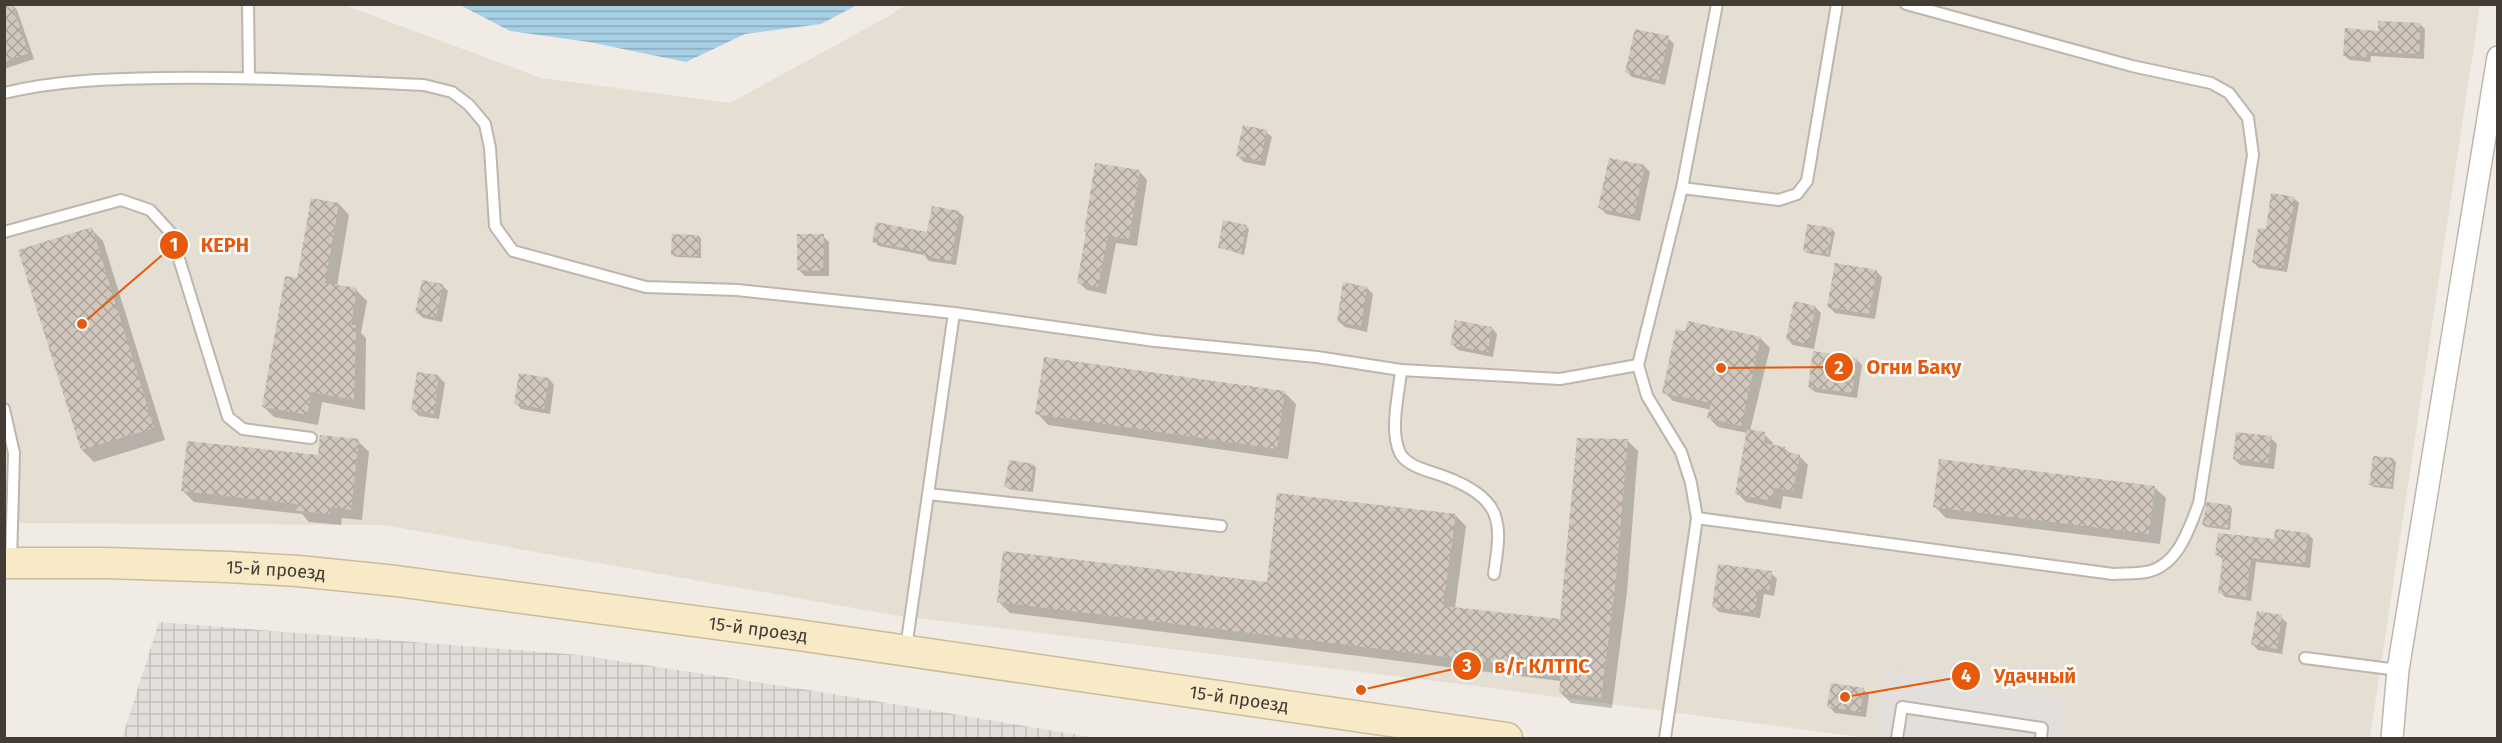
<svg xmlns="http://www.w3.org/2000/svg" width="2502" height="743" font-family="'Fira Sans',sans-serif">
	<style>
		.residential { fill: #e4ded3 }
		.industrial { fill: url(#industrial-grid) }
		.parking { fill: #e2dfdd }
		.water { fill: url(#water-rules) }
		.shadow { fill: #0003 }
		.building { fill: url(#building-cross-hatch) }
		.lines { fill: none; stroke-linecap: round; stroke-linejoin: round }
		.service-casing { stroke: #beb6ac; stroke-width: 14 }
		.minor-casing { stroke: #beb6ac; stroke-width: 24 }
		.secondary-casing { stroke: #cbbc99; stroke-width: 33 }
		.service { stroke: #fff; stroke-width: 10 }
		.minor { stroke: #fff; stroke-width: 21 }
		.secondary { stroke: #f8eac7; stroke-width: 30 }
		.labels { text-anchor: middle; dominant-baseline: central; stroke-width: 5; stroke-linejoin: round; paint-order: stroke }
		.street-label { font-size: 18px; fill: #423c35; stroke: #fff }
		.leader { fill: none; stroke: #e8590c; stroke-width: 2 }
		.callout-dot { fill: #e8590c; stroke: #fff; stroke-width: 2 }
		.mark-label { font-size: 18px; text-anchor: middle; font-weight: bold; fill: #fff }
		.callout-label { font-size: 20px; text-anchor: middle; font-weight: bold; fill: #e8590c; stroke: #fff; stroke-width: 5; stroke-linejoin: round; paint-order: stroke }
	</style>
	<defs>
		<pattern id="industrial-grid" width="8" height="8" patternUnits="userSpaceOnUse" patternTransform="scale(1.5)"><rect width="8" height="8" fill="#e2deda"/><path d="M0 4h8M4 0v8" fill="none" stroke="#c3bfbc"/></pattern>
		<pattern id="water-rules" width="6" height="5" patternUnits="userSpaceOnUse" patternTransform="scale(1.5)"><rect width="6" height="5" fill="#a7d0e7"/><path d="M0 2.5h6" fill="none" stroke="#8aaabc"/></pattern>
		<pattern id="building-cross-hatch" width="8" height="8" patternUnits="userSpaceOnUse" patternTransform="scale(1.5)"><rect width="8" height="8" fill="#d1c7bc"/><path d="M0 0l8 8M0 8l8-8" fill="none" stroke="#aba39a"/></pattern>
	</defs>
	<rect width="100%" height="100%" fill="#f0ece5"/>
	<polygon class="residential" points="5,5 344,5 541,78 730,103 887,17 906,5 2480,5 2370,738 1867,738 1476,686 893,615 384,525 5,523"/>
	<polygon class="industrial" points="159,622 580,655 815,691 1097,738 122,738"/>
	<polygon class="parking" points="1885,670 2068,700 2061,738 1874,738"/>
	<polygon class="water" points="460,5 857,5 821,24 745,34 686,62 589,42 510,31"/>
	<g class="shadow">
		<polygon points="12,4 17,10 34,59 4,69 4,7"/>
		<polygon points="2420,24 2425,29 2424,59 2371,56 2370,62 2350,60 2345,56 2379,32"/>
		<polygon points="1668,38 1674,44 1665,85 1632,77 1626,71"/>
		<polygon points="1266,132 1272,137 1265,166 1244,162 1238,156"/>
		<polygon points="1644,166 1650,172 1640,221 1606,214 1600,208"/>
		<polygon points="1139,171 1147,180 1137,246 1116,243 1106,294 1087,290 1078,282 1088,234"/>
		<polygon points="2294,198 2299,203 2287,272 2259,268 2254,263 2268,231"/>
		<polygon points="339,204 349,215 337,286 356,290 367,301 361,333 366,338 365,410 322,402 318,425 274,417 264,407 298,280"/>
		<polygon points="959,212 964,217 956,265 929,261 924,255 879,246 874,241 929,234"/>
		<polygon points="1246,227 1249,229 1244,255 1219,247"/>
		<polygon points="91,229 103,241 165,440 94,462 82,450"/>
		<polygon points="1832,230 1835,232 1830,257 1807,253 1805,250"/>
		<polygon points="699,236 701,239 701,258 676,257 673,255"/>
		<polygon points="823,236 829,242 829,276 805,276 799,270"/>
		<polygon points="1876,271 1882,277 1875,319 1835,313 1829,307"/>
		<polygon points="442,285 448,291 442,322 423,318 417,312"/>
		<polygon points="1367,288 1373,294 1367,332 1345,327 1339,322"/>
		<polygon points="1815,307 1821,313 1814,349 1793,345 1787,339"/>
		<polygon points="1689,323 1761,339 1770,348 1750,431 1764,434 1773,443 1773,446 1784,448 1791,454 1799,456 1808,465 1802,499 1783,496 1781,509 1746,502 1737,493 1747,433 1718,427 1709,418 1711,410 1673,401 1664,392"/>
		<polygon points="1492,328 1497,334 1493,357 1458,350 1452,344"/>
		<polygon points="1856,359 1862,365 1857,398 1815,392 1809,387"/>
		<polygon points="439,377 445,383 439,419 419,416 413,410"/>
		<polygon points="549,379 554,385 550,414 521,409 516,403"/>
		<polygon points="1285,393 1296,404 1288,459 1048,425 1037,413"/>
		<polygon points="2271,438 2277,444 2274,469 2240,465 2234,459"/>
		<polygon points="1627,440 1638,451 1627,592 1612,708 1571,703 1560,692 1561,681 1010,613 999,602 1268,583 1455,515 1466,526 1455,608 1562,621"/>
		<polygon points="358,441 369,452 362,520 342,518 341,525 309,522 302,514 194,502 183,491 319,457"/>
		<polygon points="2393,460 2396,462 2393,489 2374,487 2371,485"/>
		<polygon points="1034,465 1036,468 1033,492 1009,489 1006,486"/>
		<polygon points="2154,487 2166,498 2160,544 1946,518 1934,506"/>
		<polygon points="2230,506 2232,509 2230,530 2206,527 2203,524"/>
		<polygon points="2308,534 2313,539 2310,568 2256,562 2251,601 2225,597 2220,592 2224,560 2217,555"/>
		<polygon points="1771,573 1777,579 1774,596 1764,594 1760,618 1719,612 1713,606"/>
		<polygon points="2281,617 2287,623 2282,654 2258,650 2252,644"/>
		<polygon points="1863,689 1869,695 1866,717 1835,713 1829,707"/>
	</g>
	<g class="building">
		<polygon points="4,4 12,4 29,53 4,62"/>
		<polygon points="2378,21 2421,23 2419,54 2367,52 2366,57 2343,56 2345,28 2378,31"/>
		<polygon points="1635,29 1669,36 1659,80 1625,72"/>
		<polygon points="1243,125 1267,130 1260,161 1236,156"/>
		<polygon points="1609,158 1645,165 1634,216 1598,208"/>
		<polygon points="1095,163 1140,170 1129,239 1108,236 1098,287 1077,283 1086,232 1084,232"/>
		<polygon points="2271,193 2295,197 2283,268 2252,263 2258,228 2266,229"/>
		<polygon points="311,198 339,203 325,283 357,288 351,325 356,325 354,400 311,392 308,415 262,407 285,276 297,278"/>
		<polygon points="932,206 960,211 951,261 923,256 924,252 872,242 876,222 927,232"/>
		<polygon points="1223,220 1247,225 1241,253 1218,248"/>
		<polygon points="1807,224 1833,228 1828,255 1803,251"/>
		<polygon points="92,227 154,428 81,450 18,250"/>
		<polygon points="672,234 699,235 699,256 671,255"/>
		<polygon points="797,234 824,234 823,271 797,270"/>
		<polygon points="1835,263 1877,270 1869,314 1827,307"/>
		<polygon points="422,280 443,284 436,317 415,313"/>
		<polygon points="1343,282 1367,287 1361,326 1337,322"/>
		<polygon points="1794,301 1816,306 1808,344 1786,339"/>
		<polygon points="1455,320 1492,327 1488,352 1450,345"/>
		<polygon points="1688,321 1761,337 1741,426 1707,418 1711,403 1662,393 1676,329 1685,331"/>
		<polygon points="1813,351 1857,358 1852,393 1808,387"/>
		<polygon points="1044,357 1285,391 1277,449 1035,414"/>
		<polygon points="417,372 439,375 434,414 411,410"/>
		<polygon points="519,373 549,378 544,409 514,404"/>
		<polygon points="1747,429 1765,432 1764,443 1785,447 1784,451 1800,455 1793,491 1774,488 1772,501 1735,494"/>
		<polygon points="2236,432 2272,436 2268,463 2233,459"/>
		<polygon points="320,435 359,439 351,510 331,507 330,514 296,511 297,504 181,491 187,441 318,455"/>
		<polygon points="1577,438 1628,439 1616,580 1601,698 1559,693 1561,671 997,602 1003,551 1267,582 1277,493 1456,514 1443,606 1560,619"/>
		<polygon points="2373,456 2394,458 2391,487 2369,485"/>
		<polygon points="1939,459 2155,486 2149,534 1933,507"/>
		<polygon points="1009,460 1034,464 1030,491 1004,487"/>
		<polygon points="2207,502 2230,505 2228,528 2202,525"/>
		<polygon points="2275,529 2308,533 2305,564 2251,558 2246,597 2218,593 2223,556 2215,555 2218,533 2274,539"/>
		<polygon points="1718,564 1772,571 1769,591 1758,589 1755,613 1712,607"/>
		<polygon points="2257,611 2282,615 2277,649 2251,644"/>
		<polygon points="1831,683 1864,688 1860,712 1827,707"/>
	</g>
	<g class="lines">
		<g class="service-casing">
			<g id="service">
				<polyline points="248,4 249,77"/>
				<path d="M4,93C59,80 108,79 163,78C250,77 337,81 424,85L452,92L469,105L485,124L490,148L495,226L513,251L646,287L737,290L954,313"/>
				<polyline points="1682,188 1779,200 1797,194 1807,181 1837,4"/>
				<polyline points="4,232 121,200 150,210 171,233 228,417 243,429 311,438"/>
				<polyline points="1638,365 1647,396 1681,452 1691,483 1697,518"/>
				<path d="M1401,370C1399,395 1389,430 1400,453C1405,463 1421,469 1431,472C1454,479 1490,493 1496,519C1501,536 1496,557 1494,574"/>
				<polyline points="4,409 14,453 11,562"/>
				<polyline points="928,494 1221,526"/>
				<polyline points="906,648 954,313 1155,341 1317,357 1401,370 1560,379 1638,365 1682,188 1717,4"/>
				<polyline points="2305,658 2398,670"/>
				<path d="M1665,738L1697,518L2113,574C2123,573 2135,574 2146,572C2178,566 2189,529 2199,503L2253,155L2248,118L2229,93L2211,83L2132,66L1906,4"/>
				<polyline points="1897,738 1902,707 2042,728 2041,738"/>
			</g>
		</g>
		<g class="minor-casing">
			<polyline id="minor" points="2392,738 2398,670 2498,57"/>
		</g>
		<g class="secondary-casing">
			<g id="secondary">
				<path id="s1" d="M4,563H106L227,567L298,571L396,581L798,635L1507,738"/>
			</g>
		</g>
		<use href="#service" class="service"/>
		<use href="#minor" class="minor"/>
		<use href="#secondary" class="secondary"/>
	</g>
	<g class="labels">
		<g class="street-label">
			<text stroke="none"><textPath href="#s1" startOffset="272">15-й проезд</textPath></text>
			<text stroke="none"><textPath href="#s1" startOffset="758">15-й проезд</textPath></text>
			<text stroke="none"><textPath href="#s1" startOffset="1244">15-й проезд</textPath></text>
		</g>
	</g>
	<path class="leader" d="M82 324L174 245M1721 368L1839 367M1361 690L1467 666M1845 697L1966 676"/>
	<g class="callout-dot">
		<circle cx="82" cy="324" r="6"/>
		<circle cx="1721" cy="368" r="6"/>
		<circle cx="1361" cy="690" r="6"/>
		<circle cx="1845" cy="697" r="6"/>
		<circle cx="174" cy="245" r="15"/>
		<circle cx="1839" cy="367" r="15"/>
		<circle cx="1467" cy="666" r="15"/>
		<circle cx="1966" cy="676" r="15"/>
	</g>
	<g class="mark-label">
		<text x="174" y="251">1</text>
		<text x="1839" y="374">2</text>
		<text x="1467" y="672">3</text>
		<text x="1966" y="682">4</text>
	</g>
	<g class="callout-label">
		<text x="225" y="252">КЕРН</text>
		<text x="1914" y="374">Огни Баку</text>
		<text x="1542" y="673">в/г КЛТПС</text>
		<text x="2035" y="683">Удачный</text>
	</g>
	<rect width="2502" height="743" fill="none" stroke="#423c35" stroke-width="12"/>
</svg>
